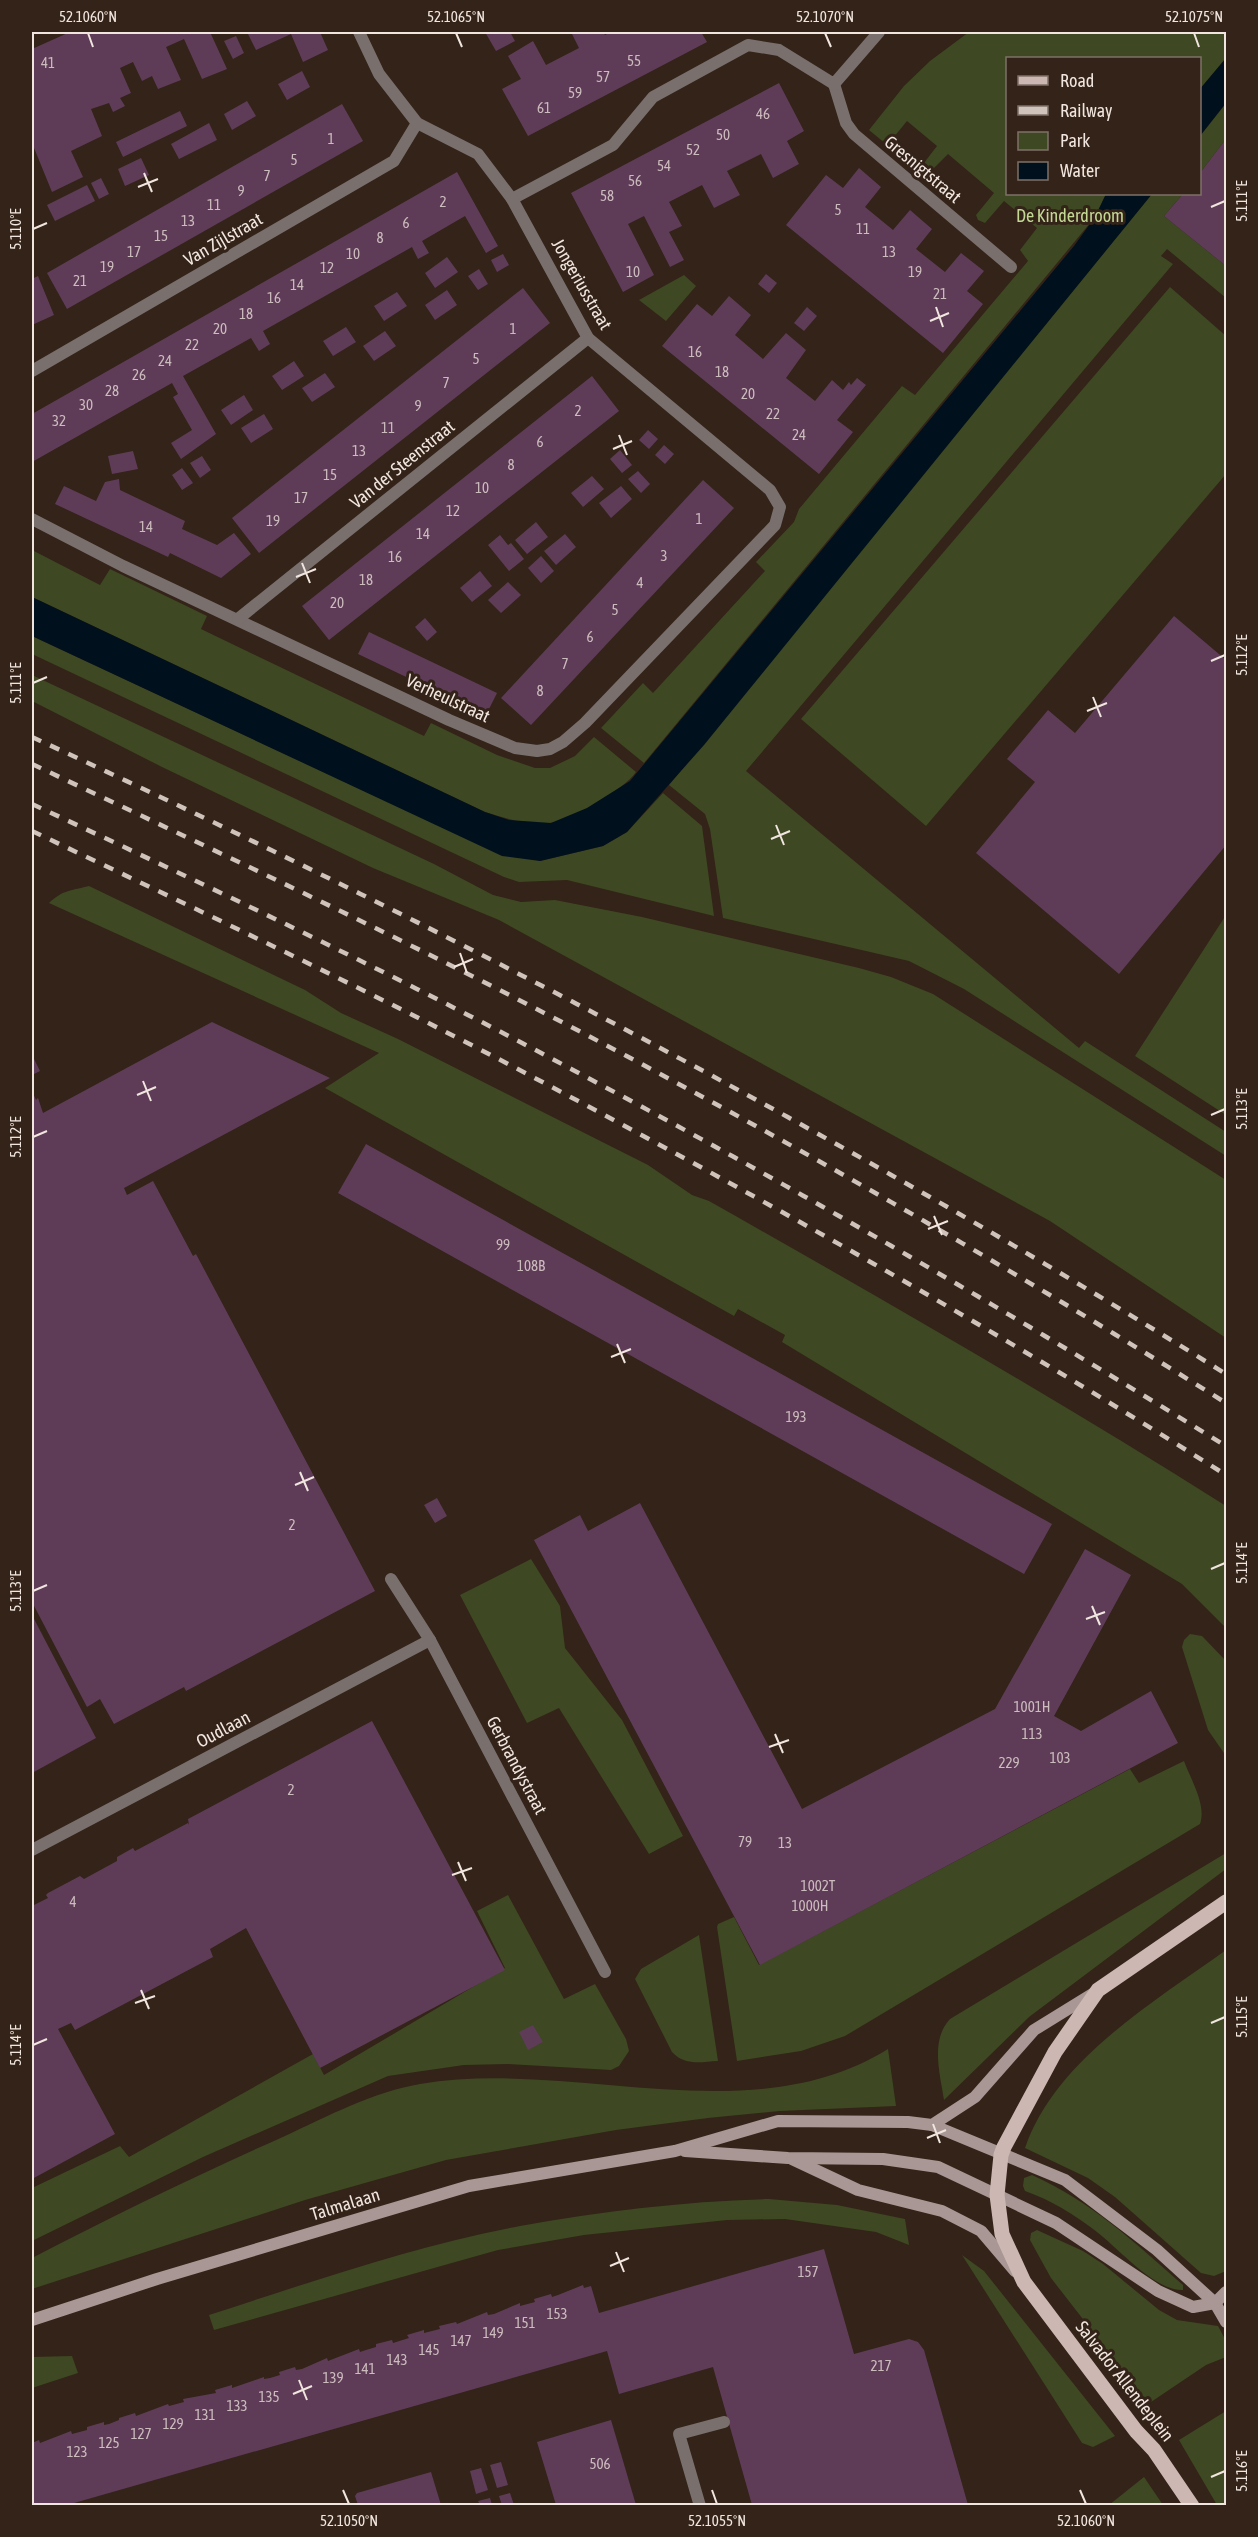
<svg xmlns="http://www.w3.org/2000/svg" width="1258" height="2537" font-family="'Asap Condensed',sans-serif">
	<style>
		.green { fill: #3e4822 }
		.water { fill: #00101d }
		.building { fill: #5e3c58 }
		.lines { fill: none; stroke-linecap: round; stroke-linejoin: round }
		.street { stroke: #796f6d; stroke-width: 12 }
		.secondary { stroke: #a89794; stroke-width: 12 }
		.primary { stroke: #cdb7b3; stroke-width: 15 }
		.rail { stroke: #cfc3bc; stroke-width: 4.5; stroke-dasharray: 10 10; stroke-linecap: butt }
		.ticks { fill: none; stroke: #f1e6df; stroke-width: 2 }
		.labels { text-anchor: middle; dominant-baseline: central; stroke-width: 6; stroke-linejoin: round; paint-order: stroke }
		.number-label { font-size: 15px; fill: #ccbcbd }
		.street-label { font-size: 18px; fill: #f1e6df; stroke: #332318 }
		.park-label { font-size: 18px; fill: #c3d893; stroke: #332318 }
		.neatline { fill: none; stroke: #f1e6df; stroke-width: 2 }
		.ticks-label { font-size: 15px; text-anchor: middle; fill: #f1e6df }
	</style>
	<rect width="100%" height="100%" fill="#332318"/>
	<g class="green">
		<polygon points="969,32 1226,32 1226,58 1200,89 1200,58 1008,58 1008,194 1106,194 1095,217 644,763 601,728 643,683 653,693 765,571 756,562 794,522 799,509 902,386 915,395 1028,261 1020,250 1037,228 1004,201 985,223 978,220 976,215 994,193 948,154 926,176 920,168 937,146 907,121 889,143 886,144 869,130 904,86 930,61"/>
		<polygon points="1226,103 1226,139 1200,173 1200,136"/>
		<polygon points="1152,194 1183,194 1164,216 1226,266 1226,298 1167,249 1161,256 1173,264 746,771 1079,1048 1085,1041 1226,1132 1226,1156 964,989 909,961 723,918 710,829 705,814 669,785"/>
		<polygon points="684,275 696,286 666,321 639,300"/>
		<polygon points="1170,287 1226,336 1226,474 926,826 801,719"/>
		<path d="M32,550L100,585L110,569L207,616L201,629L424,736L431,723L497,755L535,768H550L575,756L594,737L636,772C625,789 571,821 549,823C528,826 505,818 485,812L32,597Z"/>
		<polygon points="32,636 373,795 540,861 603,846 627,832 663,793 702,826 714,916 567,880 519,882 504,877 32,654"/>
		<polygon points="32,675 434,864 493,895 521,902 555,900 642,917 859,968 891,977 933,994 1226,1180 1226,1338 1050,1221 499,920 373,868 162,767 32,701"/>
		<path d="M89,886L305,990L341,1013L398,1039L648,1165L692,1195L709,1201C884,1300 1057,1399 1226,1506V1628L1182,1584L782,1342L785,1335L738,1309L734,1316L325,1088L379,1053L49,903C64,889 71,891 89,886Z"/>
		<polygon points="1226,915 1226,1115 1135,1056"/>
		<polygon points="531,1559 560,1606 565,1648 622,1720 683,1836 649,1854 559,1708 527,1723 460,1595"/>
		<polygon points="1190,1634 1202,1636 1226,1661 1226,1756 1208,1730 1182,1647 1184,1640"/>
		<path d="M1184,1761C1190,1778 1207,1805 1200,1824L845,2036L801,2051L737,2061L717,1927L718,1924L734,1917L759,1965L1130,1769L1139,1783Z"/>
		<path d="M1226,1853V1869L1029,2017L944,2100C940,2074 930,2040 950,2019Z"/>
		<polygon points="508,1895 564,1999 595,1984 626,2039 629,2051 619,2066 611,2070 508,2064 464,2065 388,2076 203,2157 32,2241 32,2188 120,2146 129,2157 313,2054 324,2075 505,1968 477,1911"/>
		<path d="M699,1935L718,2061C701,2062 685,2066 672,2052L635,1979L641,1969Z"/>
		<path d="M1226,1950V2271L1214,2276L1201,2273L1115,2197L1088,2178L1025,2148C1055,2060 1154,2002 1226,1950Z"/>
		<path d="M888,2049L896,2106L780,2111L708,2118L616,2130L446,2160L305,2200L32,2289V2258C115,2215 199,2174 285,2136C328,2116 373,2092 420,2084C574,2058 749,2135 888,2049Z"/>
		<path d="M1032,2175C1092,2202 1134,2242 1183,2285V2290C1155,2291 1119,2249 1097,2232C1075,2215 1051,2200 1025,2191L1023,2186L1024,2178Z"/>
		<path d="M769,2199L837,2205L905,2219L909,2245L876,2232L785,2219L727,2220L584,2235L498,2250L214,2330L209,2315C311,2282 414,2246 520,2226C602,2211 686,2201 769,2199Z"/>
		<polygon points="1037,2230 1083,2251 1103,2264 1159,2310 1177,2320 1218,2326 1226,2341 1226,2357 1206,2365 1151,2402 1145,2399 1051,2278 1030,2240 1031,2233"/>
		<polygon points="962,2255 984,2271 1115,2436 1093,2447 1082,2443"/>
		<polygon points="72,2356 78,2373 32,2388 32,2357"/>
		<polygon points="1226,2411 1226,2505 1217,2505 1179,2440"/>
		<polygon points="1144,2477 1163,2505 1109,2505"/>
	</g>
	<g class="water">
		<polygon points="1226,58 1226,103 1200,136 1200,89"/>
		<polygon points="1106,194 1152,194 704,745 627,832 603,846 540,861 502,856 32,636 32,597 485,812 509,820 551,823 587,808 630,781 1074,246 1095,217"/>
	</g>
	<g class="building">
		<polygon points="70,32 210,32 227,69 202,79 184,39 166,47 181,80 158,89 152,76 142,81 133,62 120,68 131,93 120,98 125,106 113,112 109,103 91,109 102,136 71,151 83,177 52,192 32,143 32,49"/>
		<polygon points="247,32 320,32 328,50 303,62 291,34 256,50"/>
		<polygon points="485,32 510,32 515,41 496,51"/>
		<polygon points="571,32 603,32 605,35 611,32 701,32 707,42 528,136 502,89 521,79 508,56 533,41 546,65 579,48"/>
		<polygon points="236,36 244,53 233,59 224,41"/>
		<polygon points="302,71 310,87 287,100 278,84"/>
		<polygon points="779,83 804,131 787,141 799,164 773,178 761,154 727,171 740,195 714,208 702,185 669,202 682,226 669,232 684,260 670,267 644,216 628,224 654,275 623,292 571,193"/>
		<polygon points="247,101 256,116 232,130 224,114"/>
		<polygon points="342,104 363,141 67,309 47,273"/>
		<polygon points="180,111 187,126 123,157 116,142"/>
		<polygon points="209,123 217,140 179,159 171,144"/>
		<polygon points="1226,139 1226,266 1164,216 1183,194 1200,194 1200,173"/>
		<polygon points="141,158 149,175 125,186 118,169"/>
		<polygon points="859,168 881,187 865,207 893,230 910,210 932,229 916,249 945,272 961,253 984,271 967,291 983,304 943,353 786,225 826,175 843,188"/>
		<polygon points="457,172 498,246 486,253 465,216 422,241 429,253 418,259 412,247 263,331 270,344 259,351 251,338 183,376 216,434 181,459 171,443 192,430 173,397 178,394 172,383 32,462 32,414"/>
		<polygon points="101,178 109,194 99,199 91,183"/>
		<polygon points="87,185 95,201 55,221 47,205"/>
		<polygon points="503,254 509,265 497,272 491,260"/>
		<polygon points="447,257 458,272 435,288 425,273"/>
		<polygon points="479,269 488,284 478,290 468,276"/>
		<polygon points="766,274 777,283 769,293 758,284"/>
		<polygon points="38,276 54,315 32,325 32,279"/>
		<polygon points="523,288 550,323 259,553 232,518"/>
		<polygon points="447,290 457,305 435,320 425,305"/>
		<polygon points="397,292 407,306 384,321 374,306"/>
		<polygon points="729,296 751,315 735,335 763,359 786,333 806,350 786,378 815,401 832,380 843,390 849,382 851,385 857,378 866,385 837,420 853,432 819,474 662,346 697,304 712,316"/>
		<polygon points="807,307 817,316 804,331 794,323"/>
		<polygon points="346,327 356,342 333,356 323,341"/>
		<polygon points="385,331 396,346 374,361 363,346"/>
		<polygon points="294,361 304,376 282,390 272,376"/>
		<polygon points="325,373 335,387 312,402 302,388"/>
		<polygon points="592,376 619,411 329,640 302,606"/>
		<polygon points="244,395 253,410 231,425 221,410"/>
		<polygon points="264,414 273,429 251,443 241,428"/>
		<polygon points="648,430 658,439 649,449 639,440"/>
		<polygon points="664,445 674,454 665,464 655,455"/>
		<polygon points="620,450 632,465 622,473 610,459"/>
		<polygon points="133,451 138,469 112,474 108,456"/>
		<polygon points="202,456 211,470 200,478 190,463"/>
		<polygon points="182,468 193,483 182,490 172,475"/>
		<polygon points="638,471 650,484 641,493 628,479"/>
		<polygon points="592,476 604,489 583,507 571,493"/>
		<polygon points="119,479 120,490 185,521 182,529 217,545 234,533 251,554 221,578 170,553 168,557 55,504 64,486 96,501 105,482"/>
		<polygon points="703,480 734,508 531,725 501,698"/>
		<polygon points="621,486 632,499 611,518 599,503"/>
		<polygon points="536,522 548,537 527,554 515,540"/>
		<polygon points="565,534 576,547 556,565 544,551"/>
		<polygon points="500,535 508,545 511,543 524,559 509,571 488,545"/>
		<polygon points="541,556 554,571 541,583 528,568"/>
		<polygon points="480,571 492,586 472,602 460,588"/>
		<polygon points="508,582 521,595 501,613 488,600"/>
		<polygon points="1174,616 1226,660 1226,845 1119,974 976,853 1035,782 1007,759 1048,710 1075,733"/>
		<polygon points="425,618 437,632 427,641 415,627"/>
		<polygon points="369,632 497,693 486,715 358,654"/>
		<polygon points="212,1022 330,1078 124,1188 127,1195 153,1181 193,1256 196,1254 375,1591 186,1691 184,1687 114,1724 100,1699 87,1707 32,1602 32,1091 36,1100 38,1098 43,1113"/>
		<polygon points="32,1055 40,1071 32,1075"/>
		<polygon points="366,1144 1052,1524 1024,1574 338,1193"/>
		<polygon points="437,1498 447,1516 435,1523 424,1505"/>
		<polygon points="640,1503 802,1809 995,1709 1085,1549 1131,1575 1054,1716 1081,1731 1151,1691 1178,1743 760,1965 534,1540 580,1515 588,1531"/>
		<polygon points="32,1615 96,1738 32,1773"/>
		<polygon points="372,1721 505,1970 320,2068 246,1928 210,1949 213,1957 75,2030 71,2023 58,2029 115,2134 32,2179 32,1906 48,1898 46,1895 48,1893 80,1876 84,1879 117,1861 117,1857 133,1848 135,1851 188,1823 189,1825 188,1819"/>
		<polygon points="533,2025 543,2042 528,2050 519,2032"/>
		<polygon points="824,2249 854,2354 909,2339 918,2342 924,2350 968,2505 752,2505 713,2367 619,2394 607,2351 67,2505 32,2505 32,2443 39,2440 40,2443 71,2431 72,2434 87,2430 87,2427 104,2422 104,2425 109,2424 119,2420 119,2418 135,2413 136,2416 168,2404 169,2406 184,2402 183,2399 216,2393 215,2390 232,2385 232,2388 264,2377 264,2379 270,2378 280,2375 279,2372 295,2367 296,2370 302,2369 327,2358 328,2361 359,2349 360,2352 366,2350 376,2347 376,2344 392,2340 393,2343 409,2338 407,2335 424,2330 424,2333 440,2329 439,2326 456,2322 457,2324 487,2312 488,2315 494,2314 520,2303 520,2306 535,2302 534,2299 551,2294 552,2297 558,2295 583,2285 584,2288 591,2286 599,2313"/>
		<polygon points="611,2420 636,2505 556,2505 537,2442"/>
		<polygon points="501,2462 508,2485 497,2488 490,2465"/>
		<polygon points="481,2468 488,2490 476,2494 470,2471"/>
		<polygon points="431,2472 441,2505 358,2505 355,2496 357,2493"/>
		<polygon points="510,2493 514,2505 502,2505 499,2496"/>
		<polygon points="490,2498 492,2505 480,2505 478,2501"/>
	</g>
	<g class="lines">
		<g class="street">
			<polyline points="834,84 846,123 854,134 1011,267"/>
			<polyline points="512,199 613,145 653,97 748,45 779,50 834,84 879,32"/>
			<polyline points="32,371 394,161 417,123"/>
			<polyline points="32,519 123,566 449,720 515,748 537,751 550,749 563,742 585,723 775,525 780,507 770,490 588,338 512,199 478,154 417,123 379,74 359,32"/>
			<polyline points="238,619 588,338"/>
			<polyline points="391,1579 430,1640 605,1972"/>
			<polyline points="32,1850 430,1640"/>
			<polyline points="700,2506 679,2434 724,2422"/>
		</g>
		<g class="secondary">
			<polyline points="932,2125 1065,2180 1157,2250 1215,2303 1226,2322"/>
			<polyline points="685,2151 788,2158 883,2159 938,2167 1056,2223 1158,2291 1193,2307 1215,2303 1226,2292"/>
			<polyline points="792,2159 858,2190 942,2211 981,2231 1015,2271"/>
			<polyline points="32,2320 157,2279 469,2186 675,2151 778,2121 908,2122 932,2125 975,2097 1034,2030 1094,1993"/>
		</g>
		<polyline class="primary" points="1192,2506 1154,2450 1136,2431 1024,2282 1002,2234 997,2195 1001,2155 1004,2147 1055,2052 1098,1990 1226,1902"/>
		<g class="rail">
			<path d="M32,737C442,926 843,1135 1226,1374"/>
			<path d="M32,764C180,834 327,903 474,977C731,1107 982,1250 1226,1403"/>
			<path d="M32,804C219,891 406,980 588,1078C805,1193 1017,1317 1226,1446"/>
			<path d="M32,831C192,907 353,983 510,1065C754,1193 993,1328 1226,1475"/>
		</g>
	</g>
	<path class="ticks" d="M88,33L93,47M456,33L462,47M825,33L831,47M1194,33L1199,47M144,173L152,192M138,187L158,179M1211,207L1225,201M33,229L47,223M936,307L943,327M930,321L949,313M619,435L627,455M613,449L632,441M302,563L310,583M296,577L316,569M1211,661L1225,655M33,683L47,677M1093,697L1101,717M1087,711L1107,703M776,825L784,845M771,839L790,831M460,953L467,973M454,967L473,959M143,1081L151,1101M137,1095L156,1087M1211,1115L1225,1109M33,1137L47,1131M934,1216L942,1235M928,1229L948,1221M617,1344L625,1363M611,1357L631,1349M300,1472L308,1491M295,1485L314,1477M1211,1569L1225,1563M33,1591L47,1585M1092,1606L1100,1625M1086,1619L1105,1612M775,1734L783,1753M769,1747L789,1740M458,1862L466,1881M452,1875L472,1868M141,1990L149,2009M135,2003L155,1996M1211,2023L1225,2017M33,2045L47,2039M933,2124L940,2143M927,2138L946,2130M616,2252L624,2272M610,2266L629,2258M299,2380L307,2400M293,2394L312,2386M1211,2477L1225,2471M343,2490L349,2504M712,2490L717,2504M1080,2490L1086,2504"/>
	<g class="labels">
		<g class="number-label">
			<text x="634" y="60">55</text>
			<text x="48" y="62">41</text>
			<text x="603" y="76">57</text>
			<text x="575" y="92">59</text>
			<text x="544" y="107">61</text>
			<text x="763" y="113">46</text>
			<text x="723" y="134">50</text>
			<text x="331" y="138">1</text>
			<text x="693" y="149">52</text>
			<text x="294" y="159">5</text>
			<text x="664" y="165">54</text>
			<text x="267" y="175">7</text>
			<text x="635" y="180">56</text>
			<text x="241" y="190">9</text>
			<text x="607" y="195">58</text>
			<text x="443" y="201">2</text>
			<text x="214" y="204">11</text>
			<text x="838" y="209">5</text>
			<text x="188" y="220">13</text>
			<text x="406" y="222">6</text>
			<text x="863" y="228">11</text>
			<text x="161" y="235">15</text>
			<text x="380" y="237">8</text>
			<text x="134" y="251">17</text>
			<text x="889" y="251">13</text>
			<text x="353" y="253">10</text>
			<text x="107" y="266">19</text>
			<text x="327" y="267">12</text>
			<text x="633" y="271">10</text>
			<text x="915" y="271">19</text>
			<text x="80" y="280">21</text>
			<text x="297" y="284">14</text>
			<text x="940" y="293">21</text>
			<text x="274" y="297">16</text>
			<text x="246" y="313">18</text>
			<text x="220" y="328">20</text>
			<text x="513" y="328">1</text>
			<text x="192" y="344">22</text>
			<text x="695" y="351">16</text>
			<text x="476" y="358">5</text>
			<text x="165" y="360">24</text>
			<text x="722" y="371">18</text>
			<text x="139" y="374">26</text>
			<text x="446" y="382">7</text>
			<text x="112" y="390">28</text>
			<text x="748" y="393">20</text>
			<text x="86" y="404">30</text>
			<text x="418" y="405">9</text>
			<text x="578" y="410">2</text>
			<text x="773" y="413">22</text>
			<text x="59" y="420">32</text>
			<text x="388" y="427">11</text>
			<text x="799" y="434">24</text>
			<text x="540" y="441">6</text>
			<text x="359" y="450">13</text>
			<text x="511" y="464">8</text>
			<text x="330" y="474">15</text>
			<text x="482" y="487">10</text>
			<text x="301" y="497">17</text>
			<text x="453" y="510">12</text>
			<text x="699" y="518">1</text>
			<text x="273" y="520">19</text>
			<text x="146" y="526">14</text>
			<text x="423" y="533">14</text>
			<text x="664" y="555">3</text>
			<text x="395" y="556">16</text>
			<text x="366" y="579">18</text>
			<text x="640" y="582">4</text>
			<text x="337" y="602">20</text>
			<text x="615" y="609">5</text>
			<text x="590" y="636">6</text>
			<text x="565" y="663">7</text>
			<text x="540" y="690">8</text>
			<text x="503" y="1244">99</text>
			<text x="531" y="1265">108B</text>
			<text x="796" y="1416">193</text>
			<text x="292" y="1524">2</text>
			<text x="1032" y="1706">1001H</text>
			<text x="1032" y="1733">113</text>
			<text x="1060" y="1757">103</text>
			<text x="1009" y="1762">229</text>
			<text x="291" y="1789">2</text>
			<text x="745" y="1841">79</text>
			<text x="785" y="1842">13</text>
			<text x="818" y="1885">1002T</text>
			<text x="73" y="1901">4</text>
			<text x="810" y="1905">1000H</text>
			<text x="808" y="2271">157</text>
			<text x="557" y="2313">153</text>
			<text x="525" y="2322">151</text>
			<text x="493" y="2332">149</text>
			<text x="461" y="2340">147</text>
			<text x="429" y="2349">145</text>
			<text x="397" y="2359">143</text>
			<text x="881" y="2365">217</text>
			<text x="365" y="2368">141</text>
			<text x="333" y="2377">139</text>
			<text x="269" y="2396">135</text>
			<text x="237" y="2405">133</text>
			<text x="205" y="2414">131</text>
			<text x="173" y="2423">129</text>
			<text x="141" y="2433">127</text>
			<text x="109" y="2442">125</text>
			<text x="77" y="2451">123</text>
			<text x="600" y="2463">506</text>
		</g>
		<g class="street-label">
			<text transform="translate(923 169) rotate(40)">Gresnigtstraat</text>
			<text transform="translate(223 239) rotate(-30)">Van Zijlstraat</text>
			<text transform="translate(582 284) rotate(60)">Jongeriusstraat</text>
			<text transform="translate(402 464) rotate(-39)">Van der Steenstraat</text>
			<text transform="translate(448 698) rotate(25)">Verheulstraat</text>
			<text transform="translate(223 1729) rotate(-28)">Oudlaan</text>
			<text transform="translate(517 1765) rotate(62)">Gerbrandystraat</text>
			<text transform="translate(345 2204) rotate(-17)">Talmalaan</text>
			<text transform="translate(1125 2381) rotate(52)">Salvador Allendeplein</text>
		</g>
		<g class="park-label">
			<text x="1070" y="215">De Kinderdroom</text>
		</g>
	</g>
	<rect width="1258" height="2537" fill="none" stroke="#332318" stroke-width="66"/>
	<rect x="1006" y="57" width="195" height="138" fill="#332318" stroke="#7f7168" stroke-width="1.5"/>
	<rect x="1018" y="76" width="30" height="9" fill="#cdb7b3" stroke="#7f7168" stroke-width="1.5"/>
	<text x="1060" y="87" font-size="18" fill="#f1e6df">Road</text>
	<rect x="1018" y="106" width="30" height="9" fill="#cfc3bc" stroke="#7f7168" stroke-width="1.5"/>
	<text x="1060" y="117" font-size="18" fill="#f1e6df">Railway</text>
	<rect x="1018" y="132" width="30" height="18" fill="#3e4822" stroke="#7f7168" stroke-width="1.5"/>
	<text x="1060" y="147" font-size="18" fill="#f1e6df">Park</text>
	<rect x="1018" y="162" width="30" height="18" fill="#00101d" stroke="#7f7168" stroke-width="1.5"/>
	<text x="1060" y="177" font-size="18" fill="#f1e6df">Water</text>
	<rect x="33" y="33" width="1192" height="2471" class="neatline"/>
	<g class="ticks-label">
		<text x="88" y="22">52.1060°N</text>
		<text x="456" y="22">52.1065°N</text>
		<text x="825" y="22">52.1070°N</text>
		<text x="1194" y="22">52.1075°N</text>
		<text transform="translate(1242 201) rotate(-90)" y="5">5.111°E</text>
		<text transform="translate(16 229) rotate(-90)" y="5">5.110°E</text>
		<text transform="translate(1242 655) rotate(-90)" y="5">5.112°E</text>
		<text transform="translate(16 683) rotate(-90)" y="5">5.111°E</text>
		<text transform="translate(1242 1109) rotate(-90)" y="5">5.113°E</text>
		<text transform="translate(16 1137) rotate(-90)" y="5">5.112°E</text>
		<text transform="translate(1242 1563) rotate(-90)" y="5">5.114°E</text>
		<text transform="translate(16 1591) rotate(-90)" y="5">5.113°E</text>
		<text transform="translate(1242 2017) rotate(-90)" y="5">5.115°E</text>
		<text transform="translate(16 2045) rotate(-90)" y="5">5.114°E</text>
		<text transform="translate(1242 2471) rotate(-90)" y="5">5.116°E</text>
		<text x="349" y="2526">52.1050°N</text>
		<text x="717" y="2526">52.1055°N</text>
		<text x="1086" y="2526">52.1060°N</text>
	</g>
</svg>
